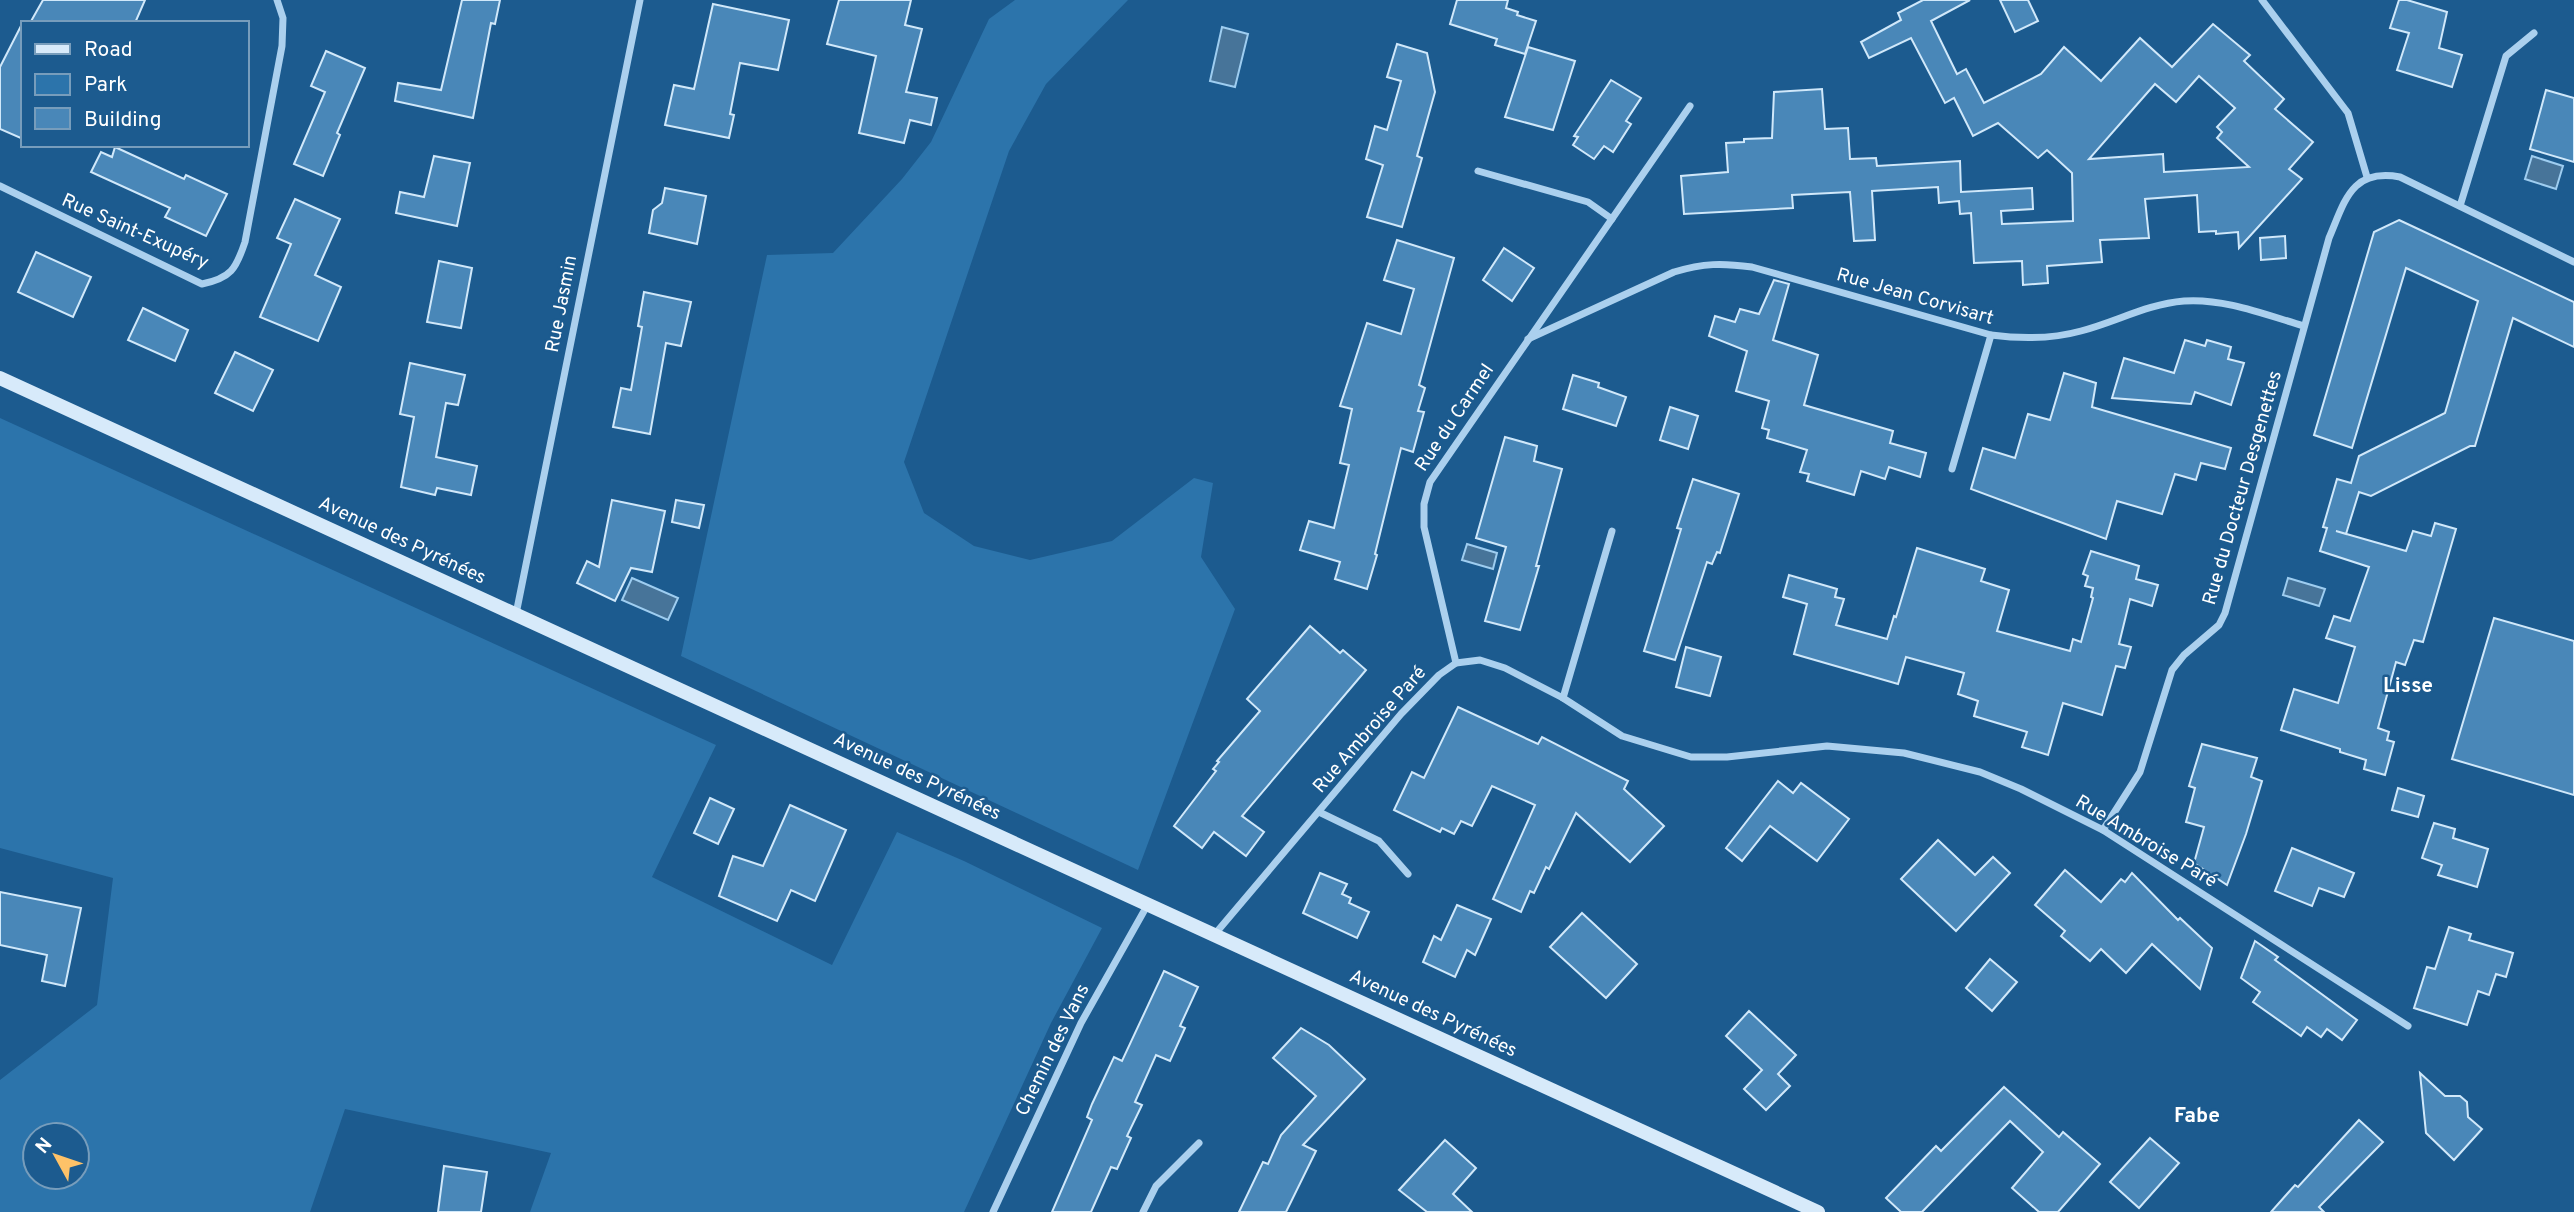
<svg xmlns="http://www.w3.org/2000/svg" width="2574" height="1212" font-family="Overpass,sans-serif">
	<style>
		.green { fill: #2c74ab; fill-rule: evenodd }
		.water { fill: #477499; stroke: #9ecdf0; stroke-width: 2 }
		.building { fill: #4987b8; stroke: #d0e8fa; stroke-width: 2; fill-rule: evenodd }
		.lines { fill: none; stroke-linecap: round; stroke-linejoin: round }
		.street { stroke: #abd0ee; stroke-width: 7 }
		.secondary { stroke: #d7eafa; stroke-width: 14 }
		.labels { text-anchor: middle; dominant-baseline: central; stroke-width: 5; stroke-linejoin: round; paint-order: stroke }
		.street-label { font-size: 19px; fill: #fff; stroke: #1c5b8f }
		.neighbourhood-label { font-size: 21px; font-weight: bold; fill: #fff; stroke: #1c5b8f }
	</style>
	<rect width="100%" height="100%" fill="#1c5b8f"/>
	<g class="green">
		<polygon points="1015,0 1128,0 1046,84 1009,151 904,462 924,513 974,546 1030,560 1112,541 1194,478 1213,483 1201,557 1235,609 1138,870 681,656 767,255 833,253 902,179 931,142 989,19"/>
		<path d="M0,418L716,745L652,877L832,965L897,832L964,861L1102,928L1051,1023L964,1212H530L551,1153L345,1109L310,1212H0V1080L97,1005L113,878L0,848ZM77,1135V1177H35V1135Z"/>
	</g>
	<g class="water">
		<polygon points="1222,27 1248,34 1235,87 1210,81"/>
		<polygon points="2532,156 2563,166 2556,189 2525,179"/>
		<polygon points="1467,544 1497,553 1493,569 1462,560"/>
		<polygon points="632,578 678,598 668,620 622,600"/>
		<polygon points="2288,578 2325,589 2319,606 2283,595"/>
	</g>
	<g class="building">
		<polygon points="43,0 145,0 135,23 30,23"/>
		<polygon points="462,0 500,0 495,24 491,23 473,118 395,101 398,83 441,90"/>
		<polygon points="839,0 911,0 905,25 922,29 906,92 937,98 931,125 910,120 904,143 859,133 876,56 827,44"/>
		<polygon points="1457,0 1508,0 1506,8 1518,12 1517,15 1536,21 1525,54 1495,45 1497,39 1450,24"/>
		<path d="M1923,0H1970L1931,21L1957,74L1966,69L1984,103L2041,74L2064,47L2101,81L2140,38L2172,67L2213,24L2250,55L2244,61L2284,99L2275,109L2313,142L2289,169L2302,179L2239,248L2238,232L2216,234V231L2199,232L2197,195L2145,199L2149,238L2100,240L2102,262L2047,266L2048,283L2023,285L2022,261L1974,263L1971,213L1960,214L1959,201L1939,203L1938,187L1872,191L1875,240L1854,241L1850,192L1792,195L1793,208L1684,214L1681,176L1728,172L1726,143L1744,142V139L1772,138L1774,92L1822,89L1825,129L1848,128L1850,159L1876,158L1877,166L1960,161L1961,192L2032,188L2033,209L2001,211L2002,224L2073,221L2072,173L2047,150L2038,158L1998,123L1973,136L1954,98L1945,103L1911,38L1869,58L1861,42L1901,20L1898,13ZM2199,76L2235,108L2217,127L2222,132L2217,138L2249,167L2164,172L2163,154L2089,159L2155,84L2176,102Z"/>
		<polygon points="2000,0 2028,0 2038,21 2015,32"/>
		<polygon points="2399,0 2407,0 2447,12 2439,48 2462,55 2452,87 2397,70 2409,33 2390,28"/>
		<polygon points="713,4 789,20 778,70 740,63 730,114 734,115 729,138 665,125 674,85 694,89"/>
		<polygon points="23,22 23,139 0,129 0,67"/>
		<polygon points="1397,44 1427,53 1435,92 1417,156 1422,158 1402,227 1367,217 1383,165 1366,159 1375,126 1387,130 1401,81 1387,77"/>
		<polygon points="1528,47 1575,61 1553,130 1505,117"/>
		<polygon points="326,51 365,68 337,133 340,135 323,176 294,164 325,92 311,86"/>
		<polygon points="1611,80 1641,98 1626,121 1631,124 1613,152 1604,146 1594,159 1573,145 1578,137 1574,136"/>
		<polygon points="2546,90 2574,98 2574,162 2530,149"/>
		<polygon points="115,147 184,179 186,175 227,194 206,236 165,217 170,208 91,172 101,152 112,157"/>
		<polygon points="434,156 470,163 457,226 396,213 400,192 424,197"/>
		<polygon points="665,188 706,196 697,244 649,233 653,210 662,203"/>
		<polygon points="295,199 340,219 315,275 341,287 318,341 260,317 291,244 277,238"/>
		<polygon points="2399,220 2574,302 2574,347 2513,318 2475,446 2470,446 2371,496 2359,492 2346,534 2336,531 2406,551 2413,531 2431,536 2435,523 2456,529 2423,642 2414,640 2405,665 2396,662 2378,728 2389,732 2387,740 2394,742 2385,775 2364,769 2366,760 2340,752 2340,749 2281,730 2294,689 2338,703 2355,647 2326,638 2334,616 2350,621 2369,567 2320,551 2327,528 2323,527 2337,479 2351,483 2359,456 2445,413 2478,301 2406,268 2352,448 2314,435 2374,232"/>
		<polygon points="2285,236 2286,258 2261,260 2260,238"/>
		<polygon points="1397,240 1454,258 1419,385 1425,388 1418,411 1424,412 1413,452 1401,448 1375,554 1377,555 1367,589 1335,579 1340,562 1300,550 1309,521 1334,528 1349,465 1340,463 1352,409 1340,406 1367,323 1401,334 1414,289 1384,280"/>
		<polygon points="1504,248 1534,268 1512,301 1483,280"/>
		<polygon points="36,252 91,277 73,317 18,292"/>
		<polygon points="439,261 472,268 461,328 427,322"/>
		<polygon points="1774,280 1789,284 1773,340 1818,355 1804,405 1893,431 1890,443 1926,453 1920,477 1889,467 1885,479 1861,471 1854,495 1807,481 1809,474 1800,472 1807,450 1767,438 1769,430 1762,428 1769,401 1736,391 1747,351 1709,336 1715,316 1735,322 1740,309 1759,314"/>
		<polygon points="644,292 691,302 681,346 666,343 650,434 613,427 621,388 631,390 642,327 638,326"/>
		<polygon points="143,308 188,330 175,361 128,340"/>
		<polygon points="2185,340 2205,346 2207,340 2231,347 2228,359 2244,363 2231,405 2195,392 2191,404 2112,398 2124,358 2174,373"/>
		<polygon points="235,352 273,370 253,411 215,393"/>
		<polygon points="410,363 465,375 458,405 446,403 436,457 477,466 471,495 437,488 435,495 401,487 414,417 400,414"/>
		<polygon points="2064,373 2096,383 2092,407 2231,448 2225,469 2201,463 2196,480 2175,474 2162,514 2117,501 2106,539 1971,489 1983,448 2015,458 2028,414 2050,420"/>
		<polygon points="1573,375 1599,383 1598,387 1626,397 1616,426 1563,409"/>
		<polygon points="1670,407 1698,416 1688,449 1660,440"/>
		<polygon points="1505,437 1537,446 1534,461 1562,469 1536,566 1539,566 1520,630 1485,621 1506,547 1476,538"/>
		<polygon points="1693,479 1739,494 1720,553 1717,552 1712,564 1707,562 1675,660 1644,651 1681,529 1677,528"/>
		<polygon points="612,500 665,511 652,572 631,568 615,601 577,583 587,561 599,567"/>
		<polygon points="676,500 704,505 699,528 672,522"/>
		<polygon points="1917,548 1985,569 1981,581 2009,590 1997,631 2070,651 2073,639 2081,642 2093,598 2091,597 2093,588 2085,586 2088,576 2083,574 2091,551 2139,566 2136,579 2158,585 2152,606 2130,599 2119,644 2131,647 2125,668 2116,666 2102,715 2063,703 2048,755 2022,747 2027,732 1974,716 1978,701 1958,694 1964,673 1906,657 1898,684 1794,654 1807,604 1783,597 1789,575 1837,589 1835,597 1844,599 1836,625 1887,639 1894,616 1896,617"/>
		<polygon points="2494,618 2574,641 2574,795 2452,759"/>
		<polygon points="1310,626 1340,653 1343,650 1366,670 1242,816 1264,832 1246,856 1214,832 1202,848 1174,826 1216,771 1213,769 1219,762 1217,761 1260,711 1247,699"/>
		<polygon points="1686,647 1721,657 1710,696 1676,687"/>
		<polygon points="1458,707 1538,744 1542,737 1628,781 1624,789 1664,826 1630,862 1576,813 1549,869 1546,867 1534,893 1530,891 1521,912 1493,899 1535,805 1492,786 1472,826 1461,821 1454,834 1442,828 1440,832 1394,810 1412,772 1424,778"/>
		<polygon points="2202,744 2257,758 2251,777 2262,781 2246,834 2227,885 2194,863 2204,827 2186,822 2195,788 2189,786"/>
		<polygon points="1778,781 1793,793 1801,783 1849,819 1817,861 1770,826 1742,861 1726,848"/>
		<polygon points="2398,788 2424,796 2418,817 2392,810"/>
		<polygon points="710,798 734,809 718,844 694,833"/>
		<polygon points="790,805 846,830 815,901 791,890 777,921 719,896 733,856 763,866"/>
		<polygon points="2434,823 2455,829 2453,838 2488,849 2477,887 2438,875 2442,865 2422,858"/>
		<polygon points="1938,840 1975,875 1993,857 2010,873 1956,931 1901,879"/>
		<polygon points="2292,848 2354,873 2344,897 2319,888 2312,906 2275,891"/>
		<polygon points="2065,870 2101,902 2121,879 2125,882 2132,873 2178,920 2180,918 2212,948 2200,989 2152,944 2126,973 2101,949 2090,961 2061,936 2065,931 2035,905"/>
		<polygon points="1320,873 1347,884 1342,894 1351,898 1349,903 1369,912 1357,938 1303,913"/>
		<polygon points="0,892 81,908 65,986 42,981 47,955 0,945"/>
		<polygon points="1457,905 1491,919 1475,955 1467,950 1455,977 1423,962 1434,936 1441,940"/>
		<polygon points="1582,913 1637,964 1606,998 1550,947"/>
		<polygon points="2449,927 2471,934 2469,940 2513,953 2506,977 2496,974 2489,995 2478,991 2467,1025 2414,1008 2427,967 2435,969"/>
		<polygon points="2255,941 2278,957 2275,960 2357,1020 2342,1040 2327,1029 2321,1037 2307,1027 2301,1036 2253,1002 2260,992 2241,978"/>
		<polygon points="1990,959 2017,982 1992,1011 1966,988"/>
		<polygon points="1164,971 1198,987 1180,1026 1185,1028 1170,1061 1156,1055 1135,1102 1142,1105 1127,1136 1131,1138 1117,1169 1111,1167 1091,1212 1052,1212 1092,1120 1087,1117 1092,1104 1114,1057 1122,1061"/>
		<polygon points="1749,1011 1796,1055 1778,1074 1790,1086 1766,1110 1744,1089 1762,1070 1726,1036"/>
		<polygon points="1301,1028 1329,1045 1365,1079 1303,1145 1316,1151 1286,1212 1239,1212 1263,1162 1268,1164 1281,1135 1316,1096 1273,1058"/>
		<polygon points="2420,1073 2445,1096 2460,1096 2467,1102 2468,1117 2482,1129 2454,1160 2426,1133"/>
		<polygon points="2004,1087 2059,1137 2063,1132 2100,1164 2058,1212 2039,1212 2012,1188 2043,1152 2010,1121 1922,1212 1901,1212 1886,1198 1936,1146 1941,1151"/>
		<polygon points="2359,1120 2383,1142 2319,1207 2324,1212 2271,1212 2295,1185 2298,1187"/>
		<polygon points="2150,1138 2179,1163 2139,1208 2110,1182"/>
		<polygon points="1445,1140 1476,1168 1453,1194 1472,1212 1427,1212 1399,1190"/>
		<polygon points="444,1166 487,1172 481,1212 438,1212"/>
	</g>
	<g class="lines">
		<g class="street">
			<polyline points="2262,0 2348,113 2367,177"/>
			<polyline points="1478,171 1588,202 1612,219"/>
			<path d="M0,186L202,284C231,278 236,269 245,242L282,46L283,18L277,0"/>
			<polyline points="2460,206 2506,56 2534,33"/>
			<path d="M1528,339L1674,272C1704,263 1722,263 1752,267L1991,335C2021,339 2052,339 2081,331C2116,322 2147,304 2184,301C2224,298 2266,315 2304,326"/>
			<polyline points="1952,469 1991,335"/>
			<polyline points="516,614 640,0"/>
			<polyline points="1456,663 1424,527 1424,504 1430,482 1690,106"/>
			<polyline points="1563,698 1612,531"/>
			<polyline points="1319,812 1379,841 1408,874"/>
			<path d="M2103,830L2140,772L2172,670L2184,655L2219,625L2225,613L2329,238C2345,201 2351,168 2400,177L2574,262"/>
			<polyline points="1215,934 1401,714 1439,675 1456,663 1480,660 1505,668 1563,698 1622,736 1691,757 1727,757 1827,746 1904,753 1980,772 2021,789 2103,830 2408,1026"/>
			<polyline points="993,1212 1081,1023 1148,904"/>
			<polyline points="1143,1212 1156,1186 1199,1143"/>
		</g>
		<polyline class="secondary" points="0,378 1818,1212"/>
	</g>
	<g class="labels">
		<g class="street-label">
			<text transform="translate(135 232) rotate(24)">Rue Saint-Exupéry</text>
			<text transform="translate(1915 297) rotate(16)">Rue Jean Corvisart</text>
			<text transform="translate(562 304) rotate(-79)">Rue Jasmin</text>
			<text transform="translate(1455 418) rotate(-56)">Rue du Carmel</text>
			<text transform="translate(2243 488) rotate(-74)">Rue du Docteur Desgenettes</text>
			<text transform="translate(402 541) rotate(25)">Avenue des Pyrénées</text>
			<text transform="translate(1370 730) rotate(-49)">Rue Ambroise Paré</text>
			<text transform="translate(917 777) rotate(25)">Avenue des Pyrénées</text>
			<text transform="translate(2146 842) rotate(31)">Rue Ambroise Paré</text>
			<text transform="translate(1433 1014) rotate(25)">Avenue des Pyrénées</text>
			<text transform="translate(1053 1050) rotate(-64)">Chemin des Vans</text>
		</g>
		<g class="neighbourhood-label">
			<text x="2408" y="686">Lisse</text>
			<text x="2197" y="1116">Fabe</text>
		</g>
	</g>
	<rect x="21" y="21" width="228" height="126" fill="#1c5b8f" stroke="#779dbc" stroke-width="2"/>
	<rect x="35" y="44" width="35" height="10" fill="#d7eafa" stroke="#779dbc" stroke-width="2"/>
	<text x="84" y="56" font-size="21" fill="#ffffff">Road</text>
	<rect x="35" y="74" width="35" height="21" fill="#2c74ab" stroke="#779dbc" stroke-width="2"/>
	<text x="84" y="91" font-size="21" fill="#ffffff">Park</text>
	<rect x="35" y="108" width="35" height="21" fill="#4987b8" stroke="#779dbc" stroke-width="2"/>
	<text x="84" y="126" font-size="21" fill="#ffffff">Building</text>
	<g transform="translate(56 1156) rotate(310)"><circle r="33" fill="#1c5b8f" stroke="#779dbc" stroke-width="2"/>
	<path d="M0-5L12 26L0 18L-12 26Z" fill="#fec268"/>
	<text y="-10" font-size="19" font-weight="bold" text-anchor="middle" fill="#ffffff">N</text>
	</g>
</svg>
